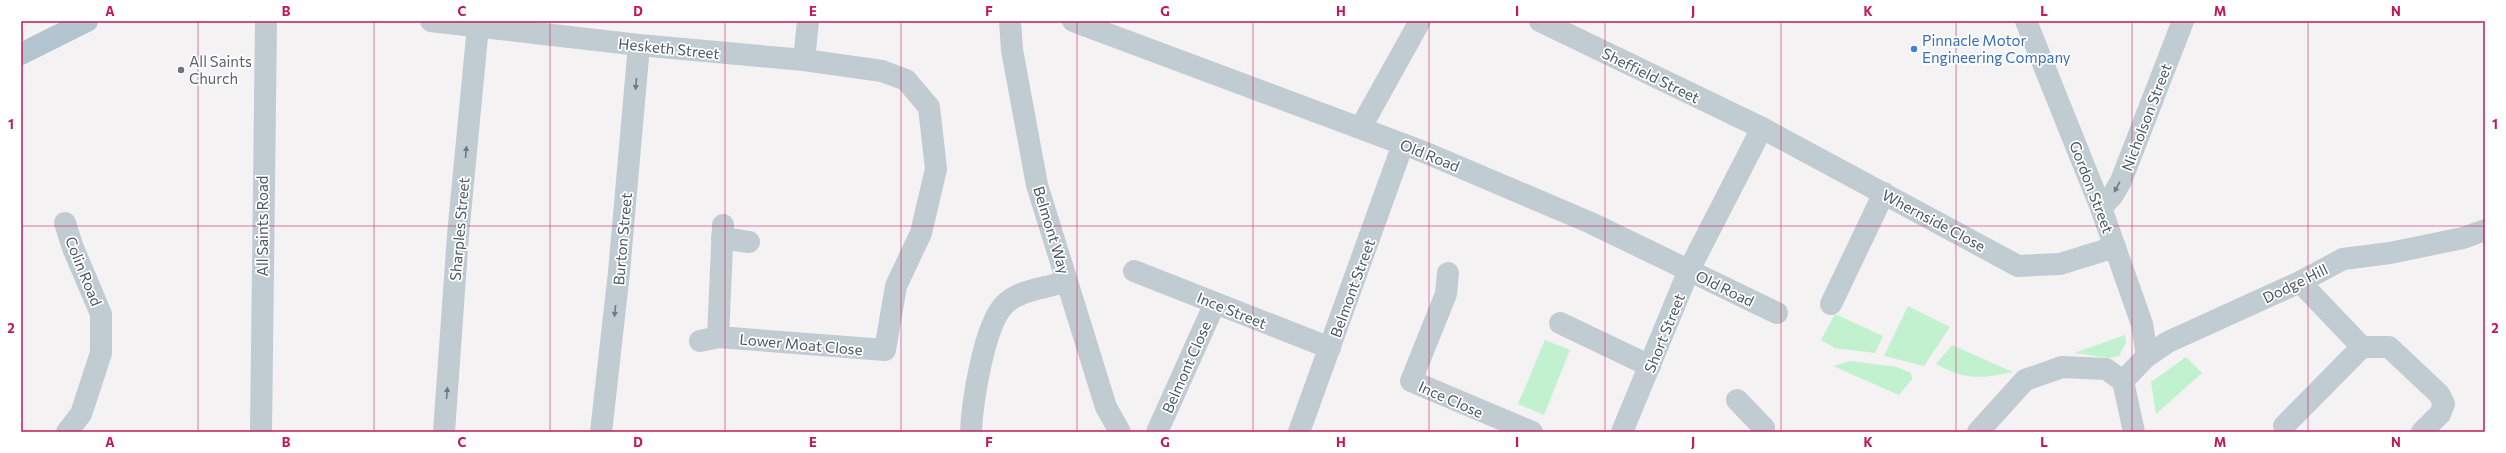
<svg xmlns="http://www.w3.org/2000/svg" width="2506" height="453" font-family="Commissioner,sans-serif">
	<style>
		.green { fill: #c2f1cf }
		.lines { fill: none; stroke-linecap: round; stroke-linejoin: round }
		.minor { stroke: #c0cbd2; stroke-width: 22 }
		.major { stroke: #b2c5d1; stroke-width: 22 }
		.oneway { fill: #6d7a83 }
		.grid { fill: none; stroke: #c2185b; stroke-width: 1; stroke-opacity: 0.55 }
		.shop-dot { fill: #3f7fe0; stroke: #fff; stroke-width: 1.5 }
		.worship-dot { fill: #6b7280; stroke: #fff; stroke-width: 1.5 }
		.labels { text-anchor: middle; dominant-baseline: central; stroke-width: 3.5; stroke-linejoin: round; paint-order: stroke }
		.shop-label { font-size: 15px; fill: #366cbe; stroke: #fff; text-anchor: start }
		.street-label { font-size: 15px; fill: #495861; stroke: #fff }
		.worship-label { font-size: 15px; fill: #5b616d; stroke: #fff; text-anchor: start }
		.neatline { fill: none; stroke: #c2185b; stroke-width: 1.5 }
		.grid-label { font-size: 13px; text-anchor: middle; font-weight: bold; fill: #c2185b }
	</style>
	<rect width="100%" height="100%" fill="#f5f2f3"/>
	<g class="green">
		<polygon points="1908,306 1950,327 1924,366 1884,356"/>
		<polygon points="1835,314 1883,336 1875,353 1835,348 1821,340"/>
		<polygon points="2125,335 2126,343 2119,356 2109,358 2074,353"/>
		<polygon points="1545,340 1570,350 1544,415 1518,404"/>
		<path d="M1952,345L2013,372C1982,379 1965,380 1936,364Z"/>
		<polygon points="2186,357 2202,373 2156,414 2151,382"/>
		<polygon points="1851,361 1897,367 1911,373 1912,379 1899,395 1833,366"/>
	</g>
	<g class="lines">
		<g class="minor">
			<polyline points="431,21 639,45 804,60 882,71 906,80 929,107 936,169 921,233 896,286 885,350 718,337 700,341"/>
			<polyline points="1010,21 1012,50 1037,185 1106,407 1120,432"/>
			<polyline points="1073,21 1424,152 1591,223 1777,313"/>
			<polyline points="1540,21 1762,128 2018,266 2060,264 2115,247"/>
			<polyline points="2026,21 2101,208 2142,324 2147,356"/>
			<polyline points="804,60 808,21"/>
			<polyline points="1361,127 1420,21"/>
			<polyline points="2101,208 2113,195 2121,181 2183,21"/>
			<polyline points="65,223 73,248 101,314 101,353 81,414 67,432"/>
			<polyline points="722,238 749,242"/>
			<polyline points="1134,271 1330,348"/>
			<polyline points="1448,273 1446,294 1411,381 1532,432"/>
			<polyline points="2300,282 2362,347 2389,347 2439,394 2444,404 2440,414 2422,432"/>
			<polyline points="1831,304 1884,193"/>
			<polyline points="1560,323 1650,366"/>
			<polyline points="718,337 723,225"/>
			<polyline points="2123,381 2147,356 2168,342 2300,282 2343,259 2390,253 2463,238 2485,230"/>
			<polyline points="2123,381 2134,432"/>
			<polyline points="1737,400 1764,428 1762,432"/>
			<polyline points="2284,426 2362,347"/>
			<polyline points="261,432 266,21"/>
			<polyline points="444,432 458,235 478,26"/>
			<polyline points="601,432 619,272 639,45"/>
			<path d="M971,432C972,403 984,326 1004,305C1017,291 1040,289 1057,284"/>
			<polyline points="1157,432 1215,303"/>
			<polyline points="1299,432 1403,144"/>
			<polyline points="1622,432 1689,270 1762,128"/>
			<polyline points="1978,432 2025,380 2062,367 2106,369 2123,381"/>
		</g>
		<polyline class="major" points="21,54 87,21"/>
	</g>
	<defs><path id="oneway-solid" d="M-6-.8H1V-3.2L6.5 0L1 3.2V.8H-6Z"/></defs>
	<g class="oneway">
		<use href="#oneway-solid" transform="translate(636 84) rotate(95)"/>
		<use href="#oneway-solid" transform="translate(466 152) rotate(-85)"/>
		<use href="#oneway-solid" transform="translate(2117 187) rotate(119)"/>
		<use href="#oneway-solid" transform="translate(615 311) rotate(96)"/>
		<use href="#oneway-solid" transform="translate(447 393) rotate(-85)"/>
	</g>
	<path class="grid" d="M198,21V432M374,21V432M550,21V432M725,21V432M901,21V432M1077,21V432M1253,21V432M1429,21V432M1605,21V432M1781,21V432M1956,21V432M2132,21V432M2308,21V432M21,226H2485"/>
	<circle class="shop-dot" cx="1914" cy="49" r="4"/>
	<circle class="worship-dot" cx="181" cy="70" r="4"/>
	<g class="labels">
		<g class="shop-label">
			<text x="1922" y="40">Pinnacle Motor<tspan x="1922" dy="17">Engineering Company</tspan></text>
		</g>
		<g class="street-label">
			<text transform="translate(669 48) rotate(6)">Hesketh Street</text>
			<text transform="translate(1651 75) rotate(26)">Sheffield Street</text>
			<text transform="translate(2146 117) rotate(-69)">Nicholson Street</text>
			<text transform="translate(1430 155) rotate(22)">Old Road</text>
			<text transform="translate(2092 187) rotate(69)">Gordon Street</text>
			<text transform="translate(1934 220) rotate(28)">Whernside Close</text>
			<text transform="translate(262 226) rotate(-90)">All Saints Road</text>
			<text transform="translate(459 229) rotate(-85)">Sharples Street</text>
			<text transform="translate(1052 230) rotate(73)">Belmont Way</text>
			<text transform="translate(622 239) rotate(-85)">Burton Street</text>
			<text transform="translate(84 271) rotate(68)">Colin Road</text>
			<text transform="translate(2295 283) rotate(-26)">Dodge Hill</text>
			<text transform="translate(1352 288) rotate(-70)">Belmont Street</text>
			<text transform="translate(1725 288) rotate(26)">Old Road</text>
			<text transform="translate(1232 310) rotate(22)">Ince Street</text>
			<text transform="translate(1664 333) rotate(-68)">Short Street</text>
			<text transform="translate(801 344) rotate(5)">Lower Moat Close</text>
			<text transform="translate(1186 367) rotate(-66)">Belmont Close</text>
			<text transform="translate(1451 399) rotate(24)">Ince Close</text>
		</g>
		<g class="worship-label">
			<text x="189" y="61">All Saints<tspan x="189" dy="17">Church</tspan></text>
		</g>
	</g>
	<rect width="2506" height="453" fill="none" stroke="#ffffff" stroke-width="44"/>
	<rect x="22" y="22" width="2462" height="409" class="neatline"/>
	<g class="grid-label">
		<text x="110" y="16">A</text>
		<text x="286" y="16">B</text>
		<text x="462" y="16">C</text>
		<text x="638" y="16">D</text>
		<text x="813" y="16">E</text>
		<text x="989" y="16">F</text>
		<text x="1165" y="16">G</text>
		<text x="1341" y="16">H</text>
		<text x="1517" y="16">I</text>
		<text x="1693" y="16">J</text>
		<text x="1868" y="16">K</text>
		<text x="2044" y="16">L</text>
		<text x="2220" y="16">M</text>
		<text x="2396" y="16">N</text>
		<text x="11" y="129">1</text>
		<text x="2495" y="129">1</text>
		<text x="11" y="333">2</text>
		<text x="2495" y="333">2</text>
		<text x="110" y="447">A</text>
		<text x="286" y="447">B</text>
		<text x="462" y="447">C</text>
		<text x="638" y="447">D</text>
		<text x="813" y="447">E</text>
		<text x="989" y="447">F</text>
		<text x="1165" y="447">G</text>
		<text x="1341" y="447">H</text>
		<text x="1517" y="447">I</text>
		<text x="1693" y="447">J</text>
		<text x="1868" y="447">K</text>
		<text x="2044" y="447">L</text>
		<text x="2220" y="447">M</text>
		<text x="2396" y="447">N</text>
	</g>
</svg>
